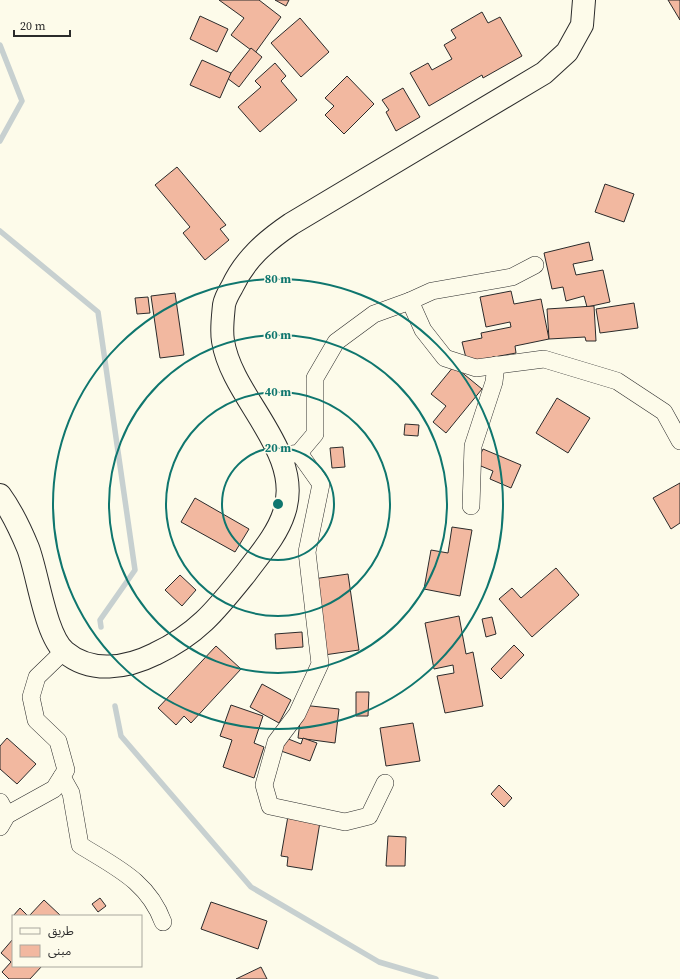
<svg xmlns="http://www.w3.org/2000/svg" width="680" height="979" font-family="'Source Serif 4','Noto Sans Arabic',serif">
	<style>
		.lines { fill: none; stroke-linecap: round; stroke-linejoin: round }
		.stream { stroke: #c7d0d0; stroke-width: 5.5 }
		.building { fill: #f2b8a0; stroke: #2b2b2b }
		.street-casing { stroke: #2b2b2b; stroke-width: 18 }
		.secondary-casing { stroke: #2b2b2b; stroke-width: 24 }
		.street { stroke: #fdfbea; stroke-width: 17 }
		.secondary { stroke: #fdfbea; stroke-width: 22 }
		.ring { fill: none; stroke: #0f766e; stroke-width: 2 }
		.centre { fill: #0f766e; stroke: #fdfbea; stroke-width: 2 }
		.ring-label { font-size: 12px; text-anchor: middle; font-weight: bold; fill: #0f766e; stroke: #fdfbea; stroke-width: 3; stroke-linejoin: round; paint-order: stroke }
	</style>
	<rect width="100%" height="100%" fill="#fdfbea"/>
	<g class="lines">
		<g class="stream">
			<polyline points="0,45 22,101 0,141"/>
			<polyline points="0,231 98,312 135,570 100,620 101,627"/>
			<polyline points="115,706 121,736 251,887 379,962 436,979"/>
		</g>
	</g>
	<g class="building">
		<polygon points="219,0 259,0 281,17 255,53 231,35 244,18"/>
		<polygon points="275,0 289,0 286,6"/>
		<polygon points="668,0 680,0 680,20"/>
		<polygon points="482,12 488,23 500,17 522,56 483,78 482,75 429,106 410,73 428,63 432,70 452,59 444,45 456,38 451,30"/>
		<polygon points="200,16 228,29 217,52 190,39"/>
		<polygon points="300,18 329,52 301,77 271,43"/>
		<polygon points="251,48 262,57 239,87 227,78"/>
		<polygon points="202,60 231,73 220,98 190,85"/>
		<polygon points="275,63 286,76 281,81 297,100 260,132 238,107 261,87 255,81"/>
		<polygon points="347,76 374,104 344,134 325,115 334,106 325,98"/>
		<polygon points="403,88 420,117 396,131 386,112 389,110 382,100"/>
		<polygon points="177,167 226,225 220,229 229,240 205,260 183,233 190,227 155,185"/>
		<polygon points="605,184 634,194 624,222 595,212"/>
		<polygon points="589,242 593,260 573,264 576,275 603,270 610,302 587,307 584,296 566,301 563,287 552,289 544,253"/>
		<polygon points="511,291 514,304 541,299 549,339 515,346 516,353 467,362 462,342 482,338 481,333 511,327 510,322 486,327 480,297"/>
		<polygon points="175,293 184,355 160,358 151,296"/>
		<polygon points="148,297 150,313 137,314 135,298"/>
		<polygon points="634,303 638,328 600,333 596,309"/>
		<polygon points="594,306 596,341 586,341 585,337 549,339 547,309"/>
		<polygon points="454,366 482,389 446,433 433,422 446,406 431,394"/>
		<polygon points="557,398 590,418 568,453 536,433"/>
		<polygon points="405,424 419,425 418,436 404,435"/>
		<polygon points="343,447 345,467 332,468 330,448"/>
		<polygon points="483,449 521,465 511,488 490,479 493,471 476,464"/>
		<polygon points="680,483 680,523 671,529 653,498"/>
		<polygon points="195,498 249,529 235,552 181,522"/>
		<polygon points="452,527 472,530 460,596 424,589 431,550 448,553"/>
		<polygon points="556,568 579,595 532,637 499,599 512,588 521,598"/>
		<polygon points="348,574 359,650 324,655 313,579"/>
		<polygon points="180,575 196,590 182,606 165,590"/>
		<polygon points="459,616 466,654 473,652 483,706 445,713 437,676 454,673 453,665 434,669 425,623"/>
		<polygon points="492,617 496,634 486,637 482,619"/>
		<polygon points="302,632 303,647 276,649 275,634"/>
		<polygon points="514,645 524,655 501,679 491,669"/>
		<polygon points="216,646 241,669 191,723 184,716 176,725 158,708"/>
		<polygon points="262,684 291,700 279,723 250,707"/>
		<polygon points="356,692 369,692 368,716 356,716"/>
		<polygon points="231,705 263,716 254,743 264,747 254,778 223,767 232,740 220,736"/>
		<polygon points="302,705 339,709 335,743 298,738"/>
		<polygon points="413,723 420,761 386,766 380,728"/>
		<polygon points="7,738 36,764 17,784 0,769 0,746"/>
		<polygon points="286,738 301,744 303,738 317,743 310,761 281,751"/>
		<polygon points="499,785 512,798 504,807 491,794"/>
		<polygon points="288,816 320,822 312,870 287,866 288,857 281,856"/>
		<polygon points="388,836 406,837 405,866 386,866"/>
		<polygon points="100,898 106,906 98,912 92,904"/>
		<polygon points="44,900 61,916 29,916"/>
		<polygon points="211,902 267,921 258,949 201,929"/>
		<polygon points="20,908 28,916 13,916"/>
		<polygon points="13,939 13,966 42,966 30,979 9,979 2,972 11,962 1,953"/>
		<polygon points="261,967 267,979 236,979"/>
	</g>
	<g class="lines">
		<g class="street-casing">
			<g id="street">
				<polyline points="410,301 432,291 512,277 535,265"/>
				<polyline points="299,453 321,484 307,552 320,664 297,714 276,742 264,785 270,806 345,822 369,816 385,783"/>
				<polyline points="281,456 299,453 315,434 315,378 336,342 374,314 410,301 423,330 445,358 476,368 544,359 617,381 664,412 680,441"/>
				<polyline points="471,506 473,446 494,382 496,365"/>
				<path d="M62,777L71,793L80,845C115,867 148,881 163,922"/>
				<polyline points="0,802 7,815"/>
				<polyline points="0,827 7,815 54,789 66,770 58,741 36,720 31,697 37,677 64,651"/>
			</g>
		</g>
		<g class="secondary-casing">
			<path id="secondary" d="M0,495C11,510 21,531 28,548C38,574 45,635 65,652C91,674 127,668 155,654C198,634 217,609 246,573C260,554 277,535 284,513C305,452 232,399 223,341C221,330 223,316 224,305C225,299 229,292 232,287C245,259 266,241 291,224L544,73L567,52L582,25L584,0"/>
		</g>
		<use href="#street" class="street"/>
		<use href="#secondary" class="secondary"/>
	</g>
	<g class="ring">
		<circle cx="278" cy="504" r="56"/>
		<circle cx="278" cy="504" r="112"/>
		<circle cx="278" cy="504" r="169"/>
		<circle cx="278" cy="504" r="225"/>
	</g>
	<circle cx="278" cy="504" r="6" class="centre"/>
	<g class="ring-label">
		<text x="278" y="283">80 m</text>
		<text x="278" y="339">60 m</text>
		<text x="278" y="396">40 m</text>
		<text x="278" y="452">20 m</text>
	</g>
	<rect x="12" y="915" width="130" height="52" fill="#fdfbea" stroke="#a9a89e"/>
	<rect x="20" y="928" width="20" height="6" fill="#fdfbea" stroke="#a9a89e"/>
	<text x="48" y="935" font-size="12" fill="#2b2b2b">طريق</text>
	<rect x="20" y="945" width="20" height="12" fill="#f2b8a0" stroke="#a9a89e"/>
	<text x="48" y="955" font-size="12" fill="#2b2b2b">مبنى</text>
	<path d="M14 30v6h56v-6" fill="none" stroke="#2b2b2b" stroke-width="2"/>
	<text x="20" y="30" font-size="12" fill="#2b2b2b" stroke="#fdfbea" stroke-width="3" paint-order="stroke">20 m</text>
</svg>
